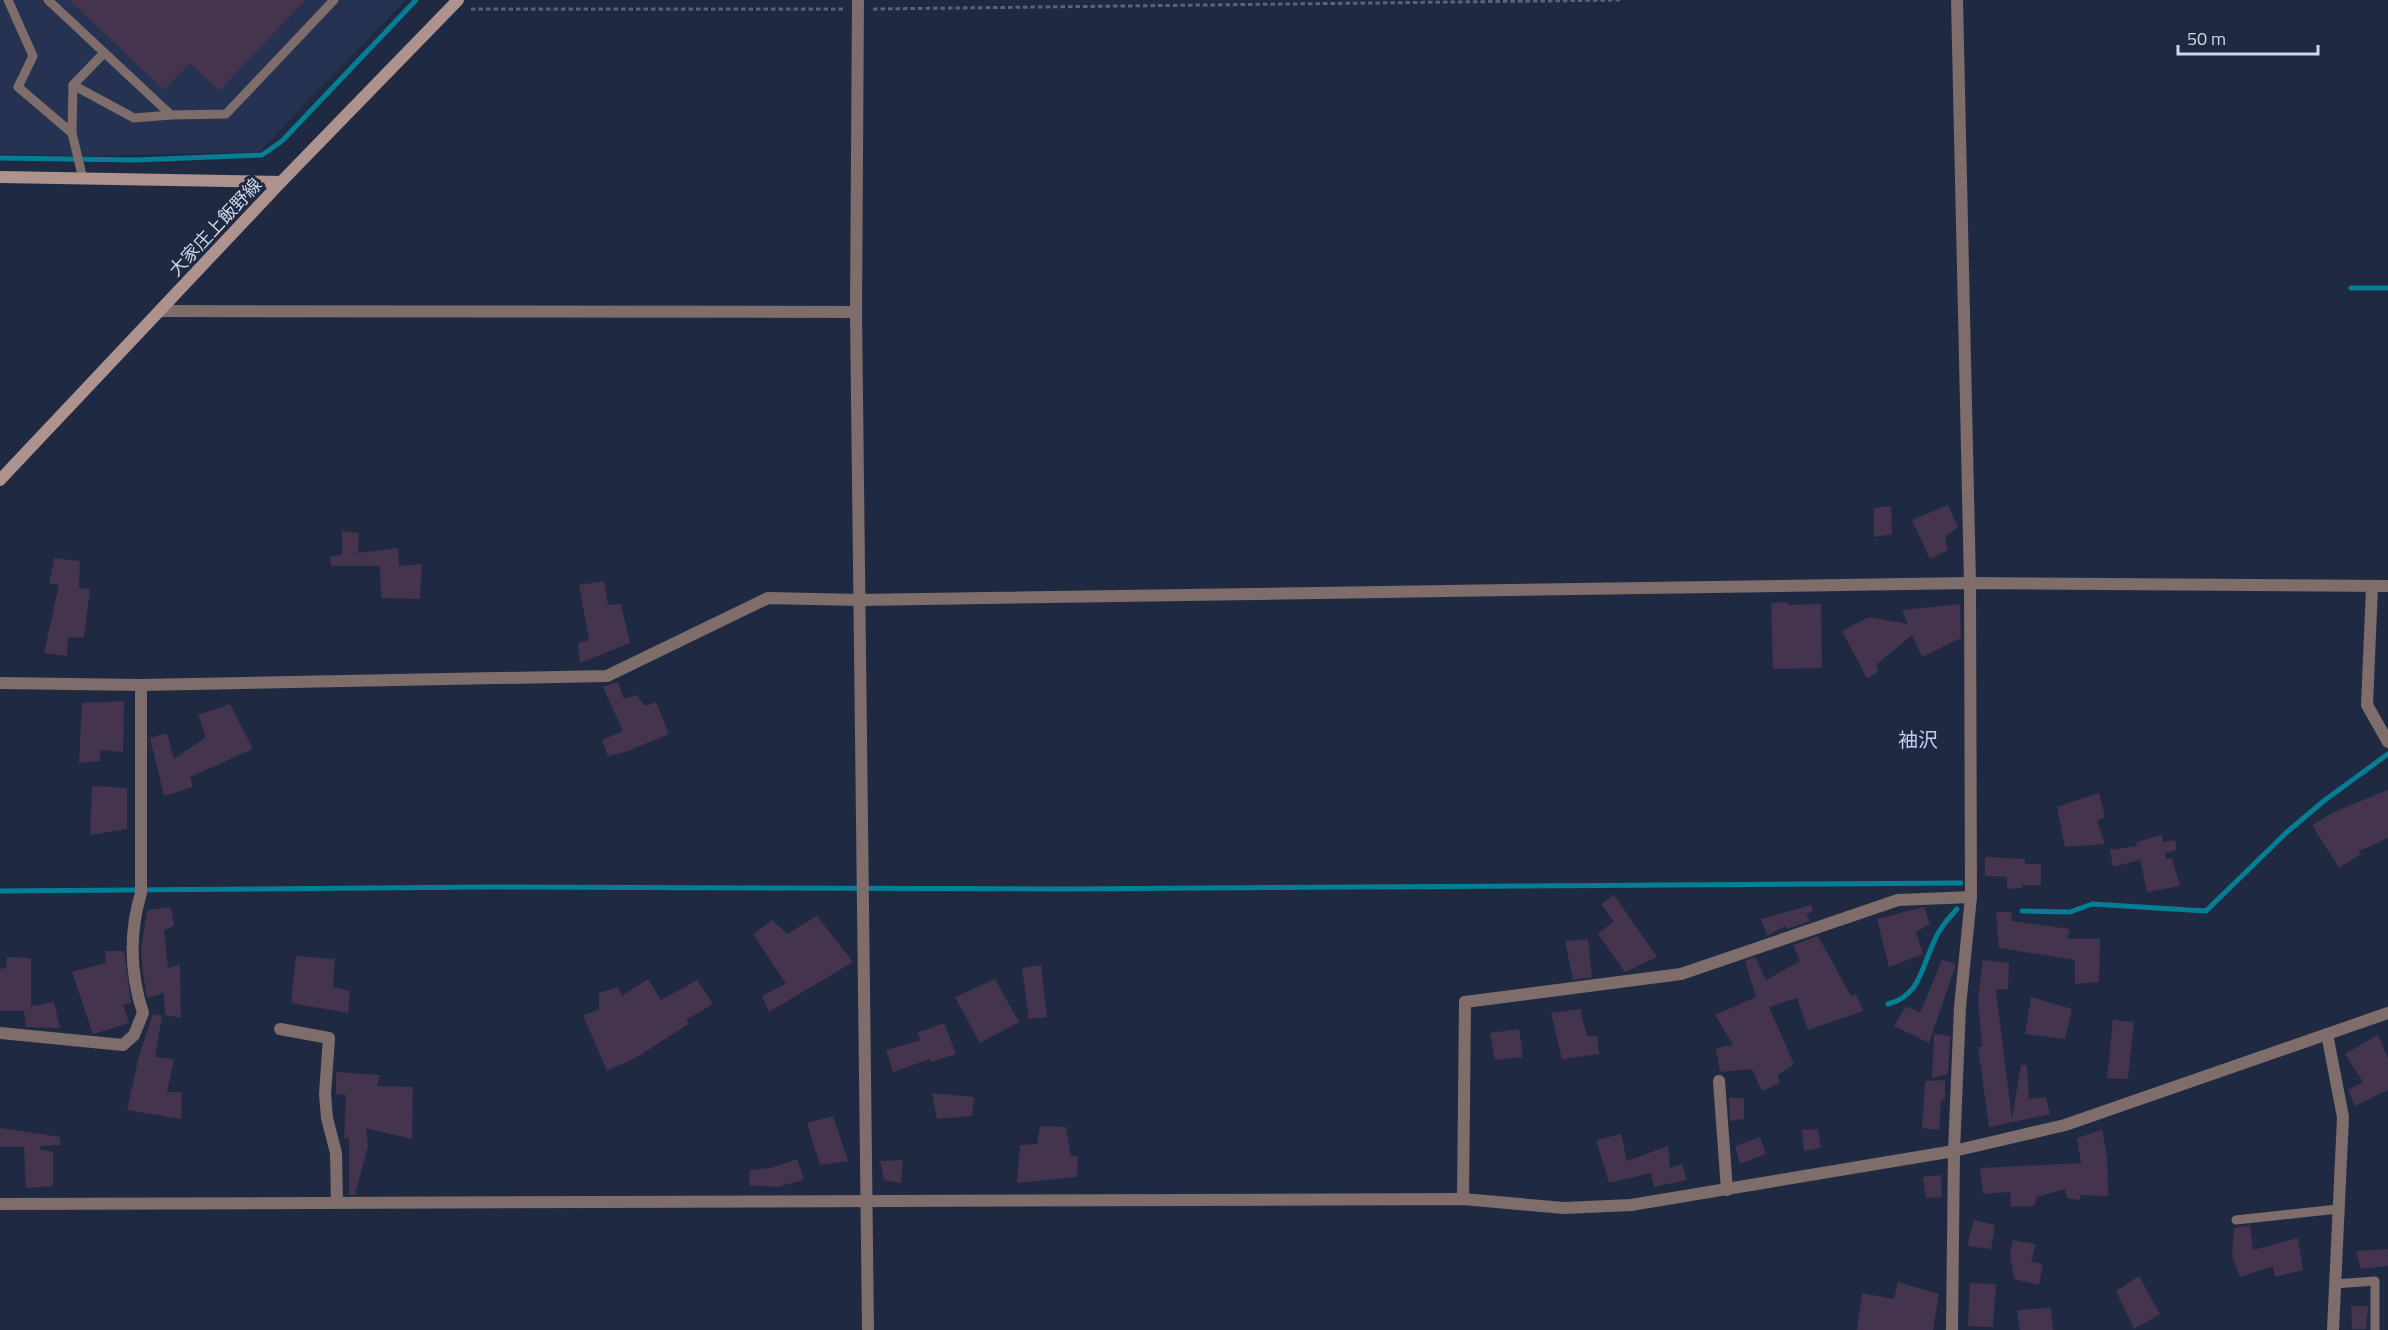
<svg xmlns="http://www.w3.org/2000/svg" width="2388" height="1330" font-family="'Titillium Web','Noto Sans JP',sans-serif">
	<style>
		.built { fill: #263251 }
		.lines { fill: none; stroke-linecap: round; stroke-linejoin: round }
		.stream { stroke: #037f95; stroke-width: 5 }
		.building { fill: #44344e }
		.path { stroke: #5a637a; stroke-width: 3; stroke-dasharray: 4.5 3; stroke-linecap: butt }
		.lane { stroke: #7e6d6a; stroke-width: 9 }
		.street { stroke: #7e6d6a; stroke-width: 12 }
		.secondary { stroke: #ad928e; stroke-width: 12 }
		.labels { text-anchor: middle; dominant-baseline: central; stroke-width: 6; stroke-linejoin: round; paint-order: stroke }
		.street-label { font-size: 18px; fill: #cfd7e8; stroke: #1f2942 }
		.neighbourhood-label { font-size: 20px; fill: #c8c9f5; stroke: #1f2942 }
	</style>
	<rect width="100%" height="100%" fill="#1f2942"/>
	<polygon class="built" points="0,0 405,0 259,152 88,156 0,154"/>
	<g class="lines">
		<g class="stream">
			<polyline points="0,158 135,160 262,155 282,141 416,0"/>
			<polyline points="2351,288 2388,288"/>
			<polyline points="0,891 485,887 1064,889 1961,883"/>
			<polyline points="2022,911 2070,912 2092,904 2206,911 2287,832 2325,800 2388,754"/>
			<path d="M1888,1004C1919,996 1921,970 1933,944C1938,930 1947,920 1957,909"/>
		</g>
	</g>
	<g class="building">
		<polygon points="69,0 305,0 219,91 190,63 164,90"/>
		<polygon points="1948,505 1958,527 1945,537 1948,550 1930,559 1912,520"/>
		<polygon points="1891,506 1892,534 1874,537 1874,508"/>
		<polygon points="342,531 359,533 358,553 398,548 399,566 422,564 420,599 381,598 380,566 331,566 330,556 342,555"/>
		<polygon points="54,558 80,561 79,588 90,589 84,637 68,638 67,656 44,653 59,585 49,583"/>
		<polygon points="604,581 608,605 621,604 630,643 580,663 578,643 589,640 579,585"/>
		<polygon points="1788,602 1788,605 1821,604 1822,668 1773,669 1771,603"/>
		<polygon points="1960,604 1961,638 1922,657 1912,635 1876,665 1878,672 1867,678 1842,631 1869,617 1908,624 1902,610"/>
		<polygon points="618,682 624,699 637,695 645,706 656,702 669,734 625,752 608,756 602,740 623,731 603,687"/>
		<polygon points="124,701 123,752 100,750 100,761 79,763 82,703"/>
		<polygon points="230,704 253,749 190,777 193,787 164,796 150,738 167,733 174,759 206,737 198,715"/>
		<polygon points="92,786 127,788 127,829 90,835"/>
		<polygon points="2388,790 2388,838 2359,851 2361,854 2339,868 2312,825 2334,812"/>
		<polygon points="2099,793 2105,817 2097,821 2105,844 2065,847 2057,807"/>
		<polygon points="2162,835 2163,842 2175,840 2177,850 2165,853 2166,859 2172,858 2180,886 2147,892 2140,860 2113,867 2110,850 2137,846 2136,842"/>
		<polygon points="1985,857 2025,859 2025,864 2041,864 2041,885 2022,885 2022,888 2007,889 2007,877 1985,876"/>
		<polygon points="1614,895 1657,957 1625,972 1598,934 1614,921 1601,904"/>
		<polygon points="1811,905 1813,911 1806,914 1810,921 1787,929 1785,926 1767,936 1761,919"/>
		<polygon points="171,907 174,926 164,930 168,968 180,964 181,1018 165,1015 164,993 147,998 142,967 141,951 147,910"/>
		<polygon points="1924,907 1930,924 1916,932 1923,954 1889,967 1877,919"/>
		<polygon points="1996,912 2011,912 2012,921 2070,929 2067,939 2100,939 2099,982 2075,984 2075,960 1999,948"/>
		<polygon points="817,916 853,962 769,1012 762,996 786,984 753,934 772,920 787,934"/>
		<polygon points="1818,936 1851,996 1856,994 1863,1011 1808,1030 1797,998 1769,1007 1794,1064 1778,1075 1780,1083 1762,1091 1752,1069 1720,1072 1716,1048 1733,1045 1715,1015 1756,997 1745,961 1755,957 1766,980 1800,961 1793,945"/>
		<polygon points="1588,939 1592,977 1573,980 1565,941"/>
		<polygon points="105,951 124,951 131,1003 123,1005 129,1023 93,1034 72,972 106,963"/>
		<polygon points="296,956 335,959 333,987 350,991 348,1013 291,1003"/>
		<polygon points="7,957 31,958 31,1006 54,1002 60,1028 26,1027 24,1011 0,1011 0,969 6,968"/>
		<polygon points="1942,960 1956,964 1929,1043 1894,1026 1906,1006 1920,1013"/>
		<polygon points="1983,960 2009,963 2008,989 1996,990 2012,1119 2021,1065 2027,1065 2029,1099 2046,1097 2050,1114 1989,1127 1978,1047 1982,1047 1978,998"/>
		<polygon points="1041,965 1047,1017 1029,1019 1022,968"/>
		<polygon points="648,979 661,1000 697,980 713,1004 686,1020 688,1024 639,1056 607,1071 583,1015 599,1010 599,993 618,987 622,996"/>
		<polygon points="995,979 1019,1022 980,1043 955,997"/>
		<polygon points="2031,997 2072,1009 2065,1039 2025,1034"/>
		<polygon points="1580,1009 1587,1036 1597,1036 1599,1054 1562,1059 1551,1013"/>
		<polygon points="153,1014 162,1016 155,1057 174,1059 167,1092 182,1092 181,1119 127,1110 139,1056"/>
		<polygon points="2113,1020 2134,1022 2128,1079 2107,1078"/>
		<polygon points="944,1023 956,1054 931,1062 930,1059 893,1072 886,1050 921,1040 917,1033"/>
		<polygon points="1519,1029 1523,1057 1495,1060 1490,1033"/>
		<polygon points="1934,1034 1951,1036 1950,1040 1948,1074 1932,1078"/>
		<polygon points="2378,1035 2388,1058 2388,1090 2355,1106 2348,1090 2363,1082 2345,1054"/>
		<polygon points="336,1072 380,1075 377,1086 413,1087 412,1139 366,1128 368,1146 355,1195 349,1195 349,1138 344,1138 346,1095 336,1094"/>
		<polygon points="1945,1080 1945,1100 1941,1100 1939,1130 1922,1128 1925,1081"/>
		<polygon points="932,1093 974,1097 972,1116 937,1119"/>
		<polygon points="1729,1098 1744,1098 1744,1119 1730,1121"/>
		<polygon points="833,1116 848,1161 820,1165 807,1123"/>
		<polygon points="1040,1126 1066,1127 1071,1156 1078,1156 1077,1177 1017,1183 1020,1145 1037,1144"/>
		<polygon points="0,1128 60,1137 60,1145 40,1146 40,1149 53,1152 53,1186 26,1188 24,1147 0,1147"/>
		<polygon points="1818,1129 1821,1148 1804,1151 1802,1130"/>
		<polygon points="2102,1130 2107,1156 2108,1196 2081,1195 2080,1200 2067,1198 2065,1189 2037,1197 2034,1206 2011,1207 2010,1192 1983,1194 1980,1168 2081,1163 2077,1138"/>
		<polygon points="1621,1134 1627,1161 1668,1146 1670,1168 1682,1164 1687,1180 1654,1187 1651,1173 1609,1183 1596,1140"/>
		<polygon points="1760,1137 1766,1154 1740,1164 1735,1146"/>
		<polygon points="797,1159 804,1180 777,1187 749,1185 750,1170 771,1168"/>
		<polygon points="903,1160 901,1183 884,1180 880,1161"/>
		<polygon points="1941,1175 1942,1197 1926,1198 1923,1177"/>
		<polygon points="1974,1220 1995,1225 1991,1249 1967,1246"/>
		<polygon points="2250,1225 2253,1250 2298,1238 2303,1270 2275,1277 2273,1266 2240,1277 2232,1256 2234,1228"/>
		<polygon points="2013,1240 2036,1244 2031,1262 2043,1264 2039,1285 2014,1279 2010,1254"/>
		<polygon points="2388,1249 2388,1266 2361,1269 2356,1251"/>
		<polygon points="2139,1276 2160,1314 2134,1329 2116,1291"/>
		<polygon points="1898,1282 1939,1294 1933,1330 1857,1330 1862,1293 1894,1299"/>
		<polygon points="1970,1283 1996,1284 1993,1327 1968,1326"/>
		<polygon points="2351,1306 2368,1306 2366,1329 2352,1329"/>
		<polygon points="2051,1308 2053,1330 2020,1330 2017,1310"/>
	</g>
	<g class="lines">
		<g class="path">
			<polyline points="471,9 845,9"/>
			<polyline points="873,9 1621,0"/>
		</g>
		<g class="lane">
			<polyline points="8,0 33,56 18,87 72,133"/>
			<polyline points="48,0 171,115 226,114 334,0"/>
			<polyline points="104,53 73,85 134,118 171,115"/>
			<polyline points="73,85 72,133 83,179"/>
			<polyline points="2236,1220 2338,1209"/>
			<polyline points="2334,1284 2375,1281 2375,1330"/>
		</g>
		<g class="street">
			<polyline points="858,0 856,312 868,1330"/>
			<polyline points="160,311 856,312"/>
			<polyline points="2372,587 2367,705 2388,742"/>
			<polyline points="0,683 141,685 607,676 768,598 859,600 1970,583 2388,586"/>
			<polyline points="280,1029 329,1038 325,1094 327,1118 336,1153 337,1202"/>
			<path d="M0,1033L123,1045L134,1035L143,1013C130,973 129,933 141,893V685"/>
			<polyline points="2327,1034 2343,1117 2333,1330"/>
			<polyline points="1719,1081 1727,1190"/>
			<polyline points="1463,1199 1465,1002 1681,974 1898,900 1971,897"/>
			<polyline points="0,1204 1463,1199 1564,1208 1631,1205 1954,1151 2065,1125 2388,1013"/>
			<polyline points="1952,1330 1954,1151 1960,1007 1971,897 1970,583 1957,0"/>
		</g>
		<g class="secondary">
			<polyline points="0,177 281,182"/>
			<polyline points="0,480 281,182 458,0"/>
		</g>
	</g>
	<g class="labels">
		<g class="street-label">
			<text transform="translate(215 227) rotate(-47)">大家庄上飯野線</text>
		</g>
		<g class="neighbourhood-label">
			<text x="1918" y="739">袖沢</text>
		</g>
	</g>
	<path d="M2178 45v9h140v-9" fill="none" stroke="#cfd7e8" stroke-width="3"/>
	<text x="2187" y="45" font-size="18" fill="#cfd7e8" stroke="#1f2942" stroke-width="4.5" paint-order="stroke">50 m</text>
</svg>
